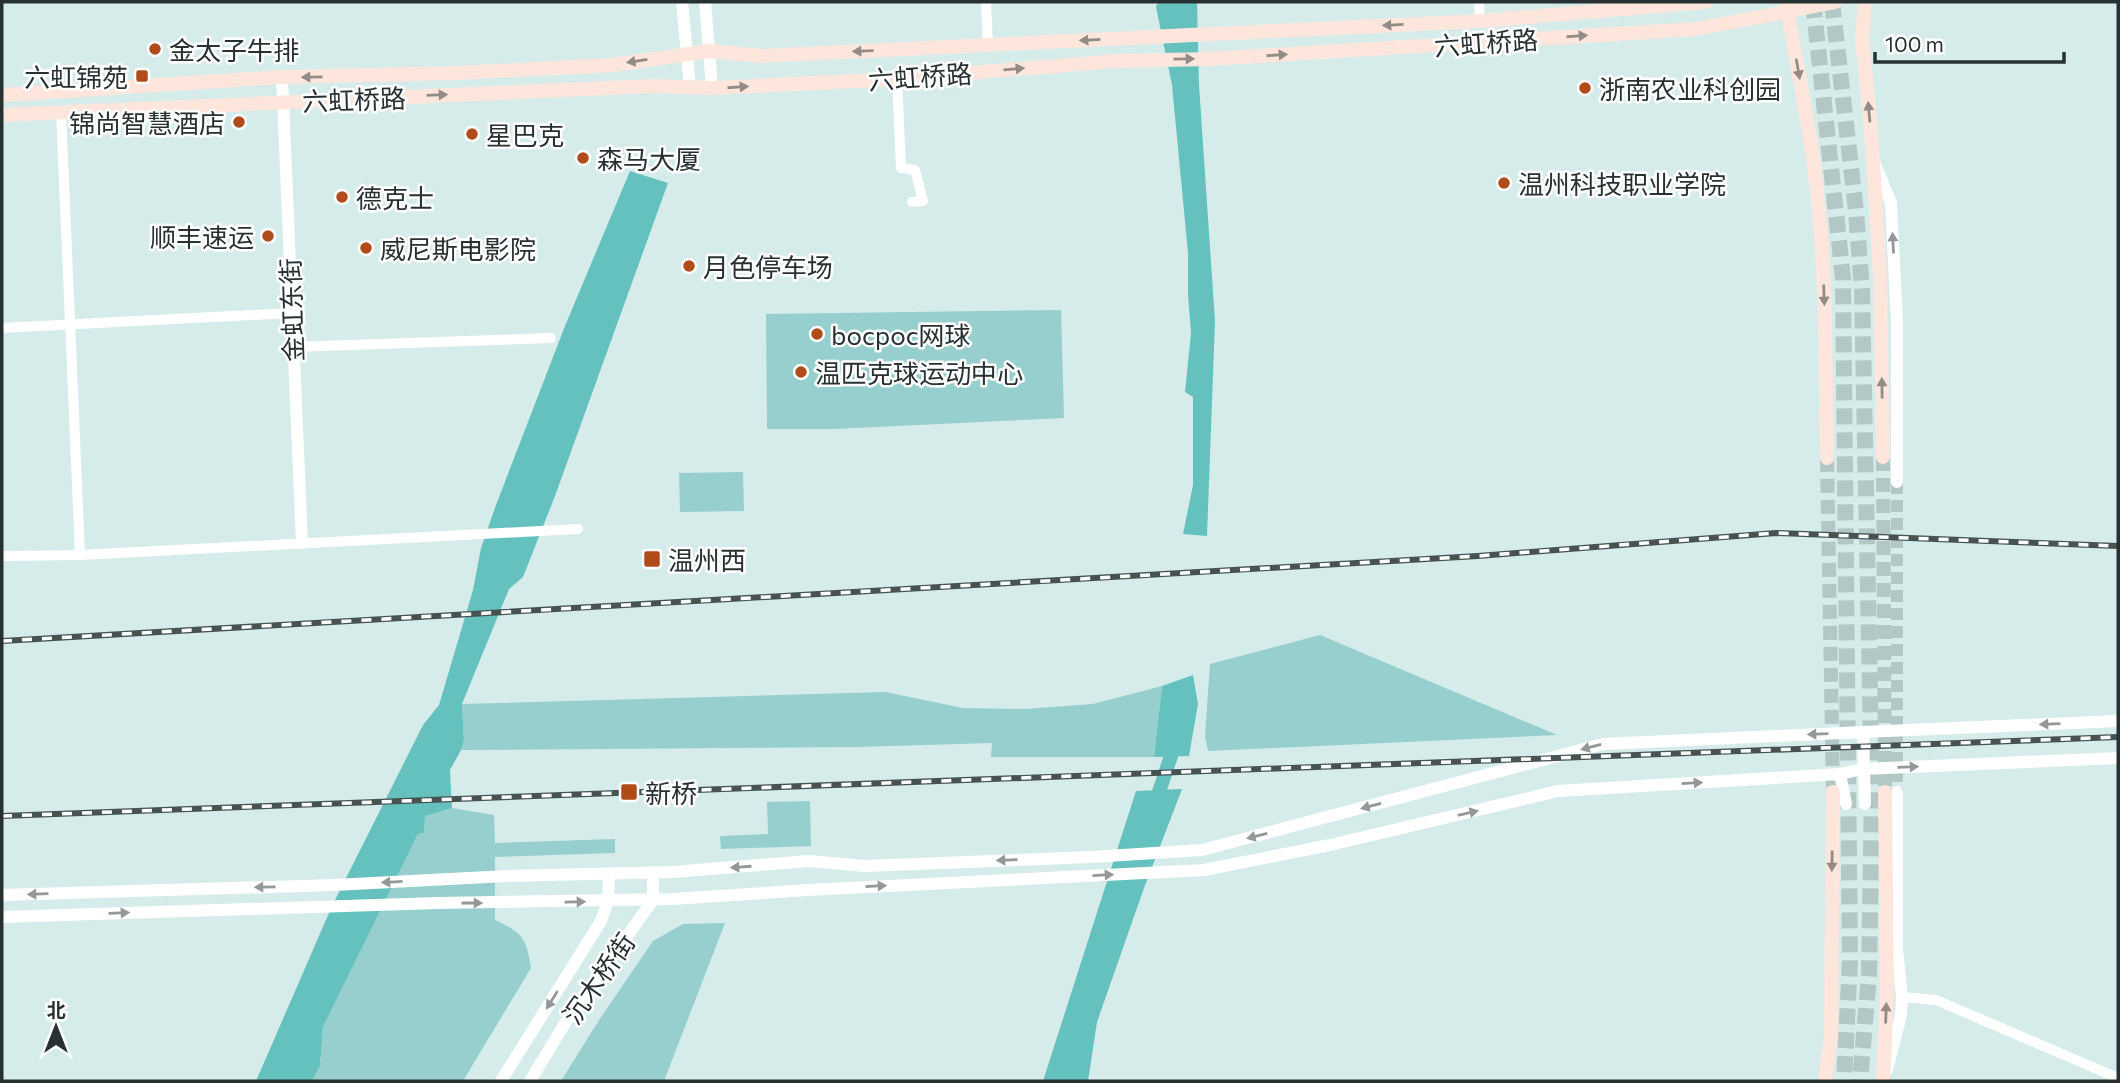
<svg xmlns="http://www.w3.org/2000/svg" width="2120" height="1083" font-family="Commissioner,'Noto Sans SC',sans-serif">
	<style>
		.green { fill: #96cfcd }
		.water { fill: #65c1be }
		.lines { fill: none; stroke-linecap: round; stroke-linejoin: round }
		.canal { stroke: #65c1be; stroke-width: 14 }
		.tertiary-tunnel { stroke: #b2c7c6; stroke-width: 12; stroke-dasharray: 12 6; stroke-linecap: butt }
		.secondary-tunnel { stroke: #b2c7c6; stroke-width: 14; stroke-dasharray: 14 7; stroke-linecap: butt }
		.primary-tunnel { stroke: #b2c7c6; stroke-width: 16; stroke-dasharray: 16 8; stroke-linecap: butt }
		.minor { stroke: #fff; stroke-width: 10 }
		.tertiary { stroke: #fff; stroke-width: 12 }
		.secondary { stroke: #fee6dc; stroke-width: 14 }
		.rail-casing { stroke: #475353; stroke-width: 6 }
		.rail { stroke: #fff; stroke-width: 3.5; stroke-dasharray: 10; stroke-linecap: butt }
		.oneway { fill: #938c86 }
		.oneway2 { fill: #949898 }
		.poi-dot { fill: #b04c1a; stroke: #fff; stroke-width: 2.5 }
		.labels { text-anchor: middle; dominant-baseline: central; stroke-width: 5; stroke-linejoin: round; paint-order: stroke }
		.street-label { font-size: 26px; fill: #283131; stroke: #fff }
		.poi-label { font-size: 26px; fill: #283131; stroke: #fff; text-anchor: start }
	</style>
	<rect width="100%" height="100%" fill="#d5eceb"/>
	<g class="green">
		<polygon points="1061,310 1064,418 834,429 767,429 766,314"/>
		<polygon points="743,472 744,511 680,512 679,473"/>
		<polygon points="1320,635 1557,735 1208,751 1205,736 1210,664"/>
		<polygon points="1162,686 1154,757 991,757 992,743 858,747 461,750 464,740 462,704 885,692 963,708 1025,709 1093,704"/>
		<polygon points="810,801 811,846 721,849 720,836 768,834 767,802"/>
		<path d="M452,808L494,815L495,843L615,839V853L495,857V920C522,933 526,936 531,968L463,1081H312L320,1066L323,1027L418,834L424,833L425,815Z"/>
		<polygon points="725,923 664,1081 561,1081 601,1017 653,941 683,924"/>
	</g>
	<g class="water">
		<polygon points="1158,2 1197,2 1199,85 1215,321 1207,536 1183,534 1193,485 1193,397 1185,392 1191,333 1188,295 1188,253 1172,85 1156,7"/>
		<polygon points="630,171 668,183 555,496 523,577 509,589 462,704 464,740 461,750 450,770 452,808 425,816 424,833 418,834 323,1027 320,1066 312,1081 256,1081 332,906 423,725 439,705 473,590 481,548 496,505 565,326"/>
		<polygon points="1193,675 1198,704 1189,756 1154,757 1162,686"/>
		<polygon points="1182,789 1144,888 1097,1022 1088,1081 1043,1081 1136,791"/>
	</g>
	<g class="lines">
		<polyline class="canal" points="1154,807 1171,756 1174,739"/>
		<polyline class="tertiary-tunnel" points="1897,482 1897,792"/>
		<g class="secondary-tunnel">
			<polyline points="1883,457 1885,792"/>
			<polyline points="1827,458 1833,792"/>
		</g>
		<g class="primary-tunnel">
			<polyline points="1813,2 1843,278 1850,961 1844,1081"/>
			<polyline points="1832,2 1856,211 1862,290 1872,793 1869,976 1860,1081"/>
		</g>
		<g class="minor">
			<polyline points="986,2 988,46"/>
			<polyline points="1479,2 1480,21"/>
			<polyline points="897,79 901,168 915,170 923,201 912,202"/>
			<polyline points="61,112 80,555"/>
			<polyline points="2,328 291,313"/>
			<polyline points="292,347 551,338"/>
			<polyline points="2,556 80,555 578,529"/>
			<polyline points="1902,997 1936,1000 2118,1078"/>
		</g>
		<g class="tertiary">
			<polyline points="682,2 690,87"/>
			<polyline points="705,2 712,88"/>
			<polyline points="282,77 302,543"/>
			<polyline points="1875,164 1891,203 1897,322 1897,482"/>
			<polyline points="1863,732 2118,721"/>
			<polyline points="1840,774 1863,769 2118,758"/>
			<polyline points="2,895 334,885 507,876 672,872 809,861 864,866 1091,857 1202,850 1603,744 1863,732 1865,804"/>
			<polyline points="2,917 437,903 673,899 808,890 1204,870 1330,845 1558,791 1840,774 1846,804"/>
			<polyline points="1887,1070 1901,1015 1902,997 1897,949 1897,792"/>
			<polyline points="501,1081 601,921 608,901 609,874"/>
			<polyline points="530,1081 567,1020 653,900 653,872"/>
		</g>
		<g class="secondary">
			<path d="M1786,2C1797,68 1812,135 1818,202C1827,287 1825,373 1827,458"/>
			<polyline points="1865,2 1862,39 1871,130 1880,275 1883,457"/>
			<polyline points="2,95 282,77 458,73 612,65 709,51 761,56 1480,21 1706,2"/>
			<polyline points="2,115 653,86 712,88 897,79 1117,61 1209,59 1697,29 1835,2"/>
			<polyline points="1825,1081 1831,1036 1833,792"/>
			<polyline points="1883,1081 1887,995 1885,792"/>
		</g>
		<g class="rail-casing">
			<g id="rail">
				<polyline points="2,641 1478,556 1776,533 2118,546"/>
				<polyline points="2,816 2118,737"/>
			</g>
		</g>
		<use href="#rail" class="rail"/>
	</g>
	<defs><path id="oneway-solid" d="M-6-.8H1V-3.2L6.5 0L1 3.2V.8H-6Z" transform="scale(1.75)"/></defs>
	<g class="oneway">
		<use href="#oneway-solid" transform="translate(1393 25) rotate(177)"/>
		<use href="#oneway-solid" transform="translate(1577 36) rotate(-4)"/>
		<use href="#oneway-solid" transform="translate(1090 40) rotate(177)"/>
		<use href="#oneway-solid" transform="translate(863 51) rotate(178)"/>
		<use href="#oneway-solid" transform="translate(1277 55) rotate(-4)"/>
		<use href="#oneway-solid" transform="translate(1184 59) rotate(-1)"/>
		<use href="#oneway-solid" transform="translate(637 61) rotate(171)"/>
		<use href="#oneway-solid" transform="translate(1014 69) rotate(-5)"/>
		<use href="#oneway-solid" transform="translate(1798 69) rotate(80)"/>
		<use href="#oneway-solid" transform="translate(312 77) rotate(179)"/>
		<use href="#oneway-solid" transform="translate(738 87) rotate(-4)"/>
		<use href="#oneway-solid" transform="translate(437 95) rotate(-2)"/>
		<use href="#oneway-solid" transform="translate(1869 112) rotate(-95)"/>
		<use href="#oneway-solid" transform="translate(1824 295) rotate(88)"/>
		<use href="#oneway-solid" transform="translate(1882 388) rotate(-91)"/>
		<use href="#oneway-solid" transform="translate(1832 861) rotate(91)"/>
		<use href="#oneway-solid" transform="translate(1886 1013) rotate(-88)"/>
	</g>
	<g class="oneway2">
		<use href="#oneway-solid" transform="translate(1893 243) rotate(-93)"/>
		<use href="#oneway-solid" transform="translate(2050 724) rotate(178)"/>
		<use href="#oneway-solid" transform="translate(1818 734) rotate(178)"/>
		<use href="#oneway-solid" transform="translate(1591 747) rotate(165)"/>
		<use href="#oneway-solid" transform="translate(1908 767) rotate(-2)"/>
		<use href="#oneway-solid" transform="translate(1692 783) rotate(-3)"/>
		<use href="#oneway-solid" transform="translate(1371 806) rotate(165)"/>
		<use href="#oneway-solid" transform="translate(1468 813) rotate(-13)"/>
		<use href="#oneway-solid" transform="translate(1257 836) rotate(166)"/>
		<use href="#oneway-solid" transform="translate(1007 860) rotate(178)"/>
		<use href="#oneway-solid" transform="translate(741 867) rotate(176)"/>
		<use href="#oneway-solid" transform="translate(1103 875) rotate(-3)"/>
		<use href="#oneway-solid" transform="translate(392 882) rotate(177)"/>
		<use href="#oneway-solid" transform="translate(876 886) rotate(-3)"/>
		<use href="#oneway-solid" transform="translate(265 887) rotate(179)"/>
		<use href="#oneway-solid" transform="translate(38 894) rotate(178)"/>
		<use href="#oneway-solid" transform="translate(575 902) rotate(-1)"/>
		<use href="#oneway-solid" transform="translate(472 903)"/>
		<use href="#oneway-solid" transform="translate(119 913) rotate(-2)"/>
		<use href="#oneway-solid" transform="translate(552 1000) rotate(122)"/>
	</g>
	<g class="poi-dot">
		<circle cx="155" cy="49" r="7"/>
		<rect x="135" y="69" width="14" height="14" rx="3.5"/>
		<circle cx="1585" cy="88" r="7"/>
		<circle cx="239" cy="122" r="7"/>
		<circle cx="472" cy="134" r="7"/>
		<circle cx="583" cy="158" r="7"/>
		<circle cx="1504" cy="183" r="7"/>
		<circle cx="342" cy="197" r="7"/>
		<circle cx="268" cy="236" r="7"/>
		<circle cx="366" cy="248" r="7"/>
		<circle cx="689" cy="266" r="7"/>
		<circle cx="817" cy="334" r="7"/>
		<circle cx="801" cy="372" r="7"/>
		<rect x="643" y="550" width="18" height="18" rx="3.5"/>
		<rect x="620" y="783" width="18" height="18" rx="3.5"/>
	</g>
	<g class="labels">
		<g class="street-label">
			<text transform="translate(1486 42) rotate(-4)">六虹桥路</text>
			<text transform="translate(920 76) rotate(-4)">六虹桥路</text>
			<text transform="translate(354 99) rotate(-2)">六虹桥路</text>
			<text transform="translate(291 310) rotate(-92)">金虹东街</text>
			<text transform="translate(598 978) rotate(-55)">沉木桥街</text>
		</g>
		<g class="poi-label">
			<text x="169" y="49">金太子牛排</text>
			<text x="128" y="76" text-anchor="end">六虹锦苑</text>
			<text x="1599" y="88">浙南农业科创园</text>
			<text x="225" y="122" text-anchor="end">锦尚智慧酒店</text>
			<text x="486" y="134">星巴克</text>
			<text x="597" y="158">森马大厦</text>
			<text x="1518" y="183">温州科技职业学院</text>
			<text x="356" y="197">德克士</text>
			<text x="254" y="236" text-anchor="end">顺丰速运</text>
			<text x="380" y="248">威尼斯电影院</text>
			<text x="703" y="266">月色停车场</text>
			<text x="831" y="334">bocpoc网球</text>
			<text x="815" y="372">温匹克球运动中心</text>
			<text x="668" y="559">温州西</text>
			<text x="645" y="792">新桥</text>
		</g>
	</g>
	<rect width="2120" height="1083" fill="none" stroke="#283131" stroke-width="7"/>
	<g transform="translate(56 1027)" stroke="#ffffff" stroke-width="5" paint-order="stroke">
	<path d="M0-5L12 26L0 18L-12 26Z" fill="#283131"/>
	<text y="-10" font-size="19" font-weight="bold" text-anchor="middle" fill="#283131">北</text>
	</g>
	<path d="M1875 52v10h189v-10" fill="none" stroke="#283131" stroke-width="3.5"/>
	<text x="1885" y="52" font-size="21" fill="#283131" stroke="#ffffff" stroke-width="5" paint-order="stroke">100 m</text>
</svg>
